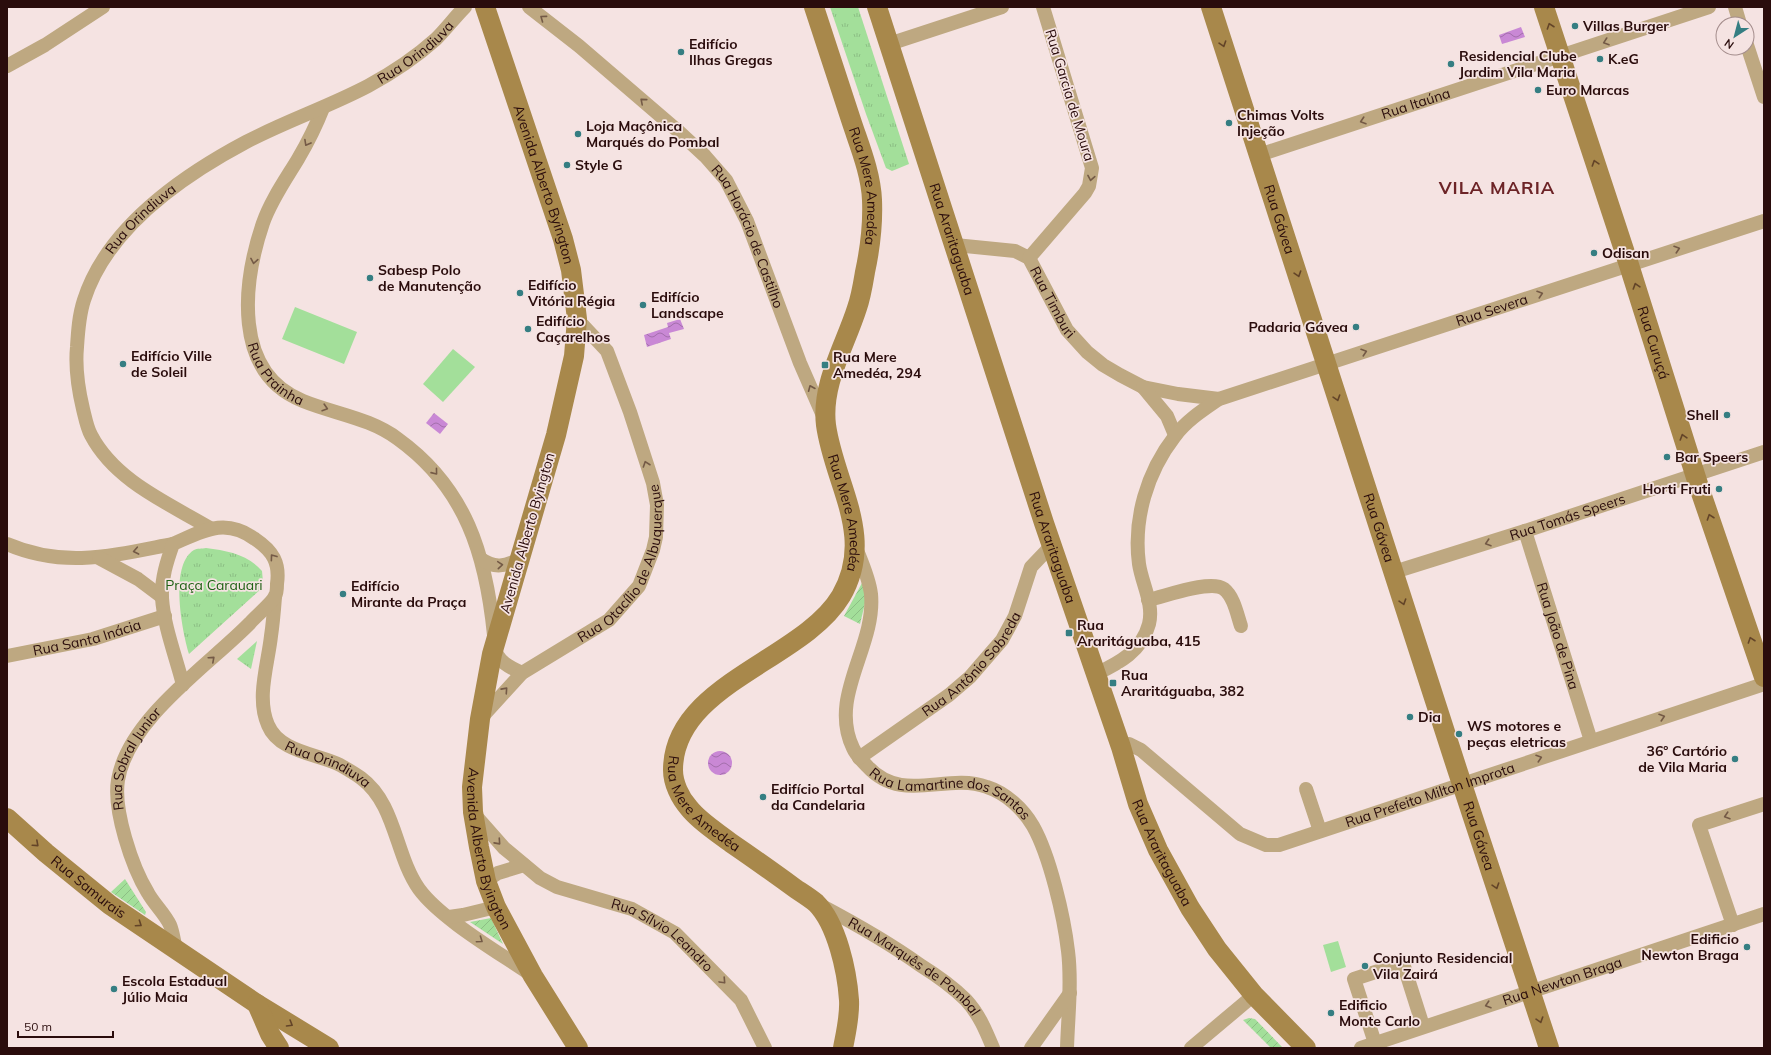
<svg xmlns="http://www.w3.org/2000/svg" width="1771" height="1055" font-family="Mulish,sans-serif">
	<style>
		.park { fill: url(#park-tufts) }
		.garden { fill: url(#garden-furrows) }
		.pitch { fill: #a3df9a }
		.water { fill: url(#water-waves) }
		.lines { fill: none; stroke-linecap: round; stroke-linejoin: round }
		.street { stroke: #bea881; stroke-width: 14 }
		.secondary { stroke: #a8884b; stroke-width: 20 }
		.oneway { stroke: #745a46 }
		.oneway2 { stroke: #634428 }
		.poi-dot { fill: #357e82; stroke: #f5e3e2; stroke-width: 1.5 }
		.labels { text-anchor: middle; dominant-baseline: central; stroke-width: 3.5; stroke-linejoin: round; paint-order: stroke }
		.poi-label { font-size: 14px; font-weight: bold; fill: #2a0c0c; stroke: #f5e3e2; text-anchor: start }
		.street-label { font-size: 14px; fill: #2a0c0c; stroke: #f5e3e2 }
		.park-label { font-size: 14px; fill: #1f6114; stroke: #f5e3e2 }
		.district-label { font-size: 18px; font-weight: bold; letter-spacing: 1px; fill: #6d2427; stroke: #f5e3e2 }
	</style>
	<defs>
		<pattern id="park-tufts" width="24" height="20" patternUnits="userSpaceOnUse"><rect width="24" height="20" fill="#a3df9a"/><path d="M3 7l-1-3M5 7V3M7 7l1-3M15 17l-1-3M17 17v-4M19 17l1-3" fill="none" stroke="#8cbe84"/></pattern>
		<pattern id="garden-furrows" width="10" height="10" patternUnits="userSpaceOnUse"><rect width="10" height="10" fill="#a3df9a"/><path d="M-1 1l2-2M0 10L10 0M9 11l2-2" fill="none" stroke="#8cbe84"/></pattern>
		<pattern id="water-waves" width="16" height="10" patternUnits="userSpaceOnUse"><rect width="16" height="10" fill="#c988d5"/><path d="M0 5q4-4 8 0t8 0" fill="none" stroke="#a36eab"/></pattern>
	</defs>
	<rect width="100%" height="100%" fill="#f5e3e2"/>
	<g class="park">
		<polygon points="830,7 858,7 909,164 892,171 886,168 866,114"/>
		<path d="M206,548C228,551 247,554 262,571L263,582L261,589L189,654C182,631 169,565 194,550C197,548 202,549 206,548Z"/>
		<polygon points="257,641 251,669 237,659"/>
	</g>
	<g class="garden">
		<polygon points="862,583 867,595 860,624 844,616"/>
		<polygon points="125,879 146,912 145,915 111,892"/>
		<polygon points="491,918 503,944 470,922"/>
		<polygon points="1249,1018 1255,1019 1283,1048 1271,1048 1243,1020"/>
	</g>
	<g class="pitch">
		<polygon points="295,307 357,332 344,364 282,339"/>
		<polygon points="453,349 475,367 443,402 423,384"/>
		<polygon points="1338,941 1346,967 1331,972 1323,945"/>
	</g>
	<g class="water">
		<polygon points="1521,27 1525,37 1502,44 1499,35"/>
		<polygon points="680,319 684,329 669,333 671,339 647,347 644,335 668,327 667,323"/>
		<polygon points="434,413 448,424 440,434 426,423"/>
		<circle cx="720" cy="763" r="12"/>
	</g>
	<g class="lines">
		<g class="street">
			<path id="s1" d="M529,7L579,46L678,131L705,156L726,180L747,221L800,363L824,418"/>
			<polyline points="1735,7 1740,24"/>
			<polyline points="889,44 1002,7"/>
			<polyline points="1747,45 1764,97"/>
			<polyline points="7,66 45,45 103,7"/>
			<path id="s2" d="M323,108C316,126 308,142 298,159C286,179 271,200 263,223C243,282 232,373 303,401C335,414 370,418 398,439C466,488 486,555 494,635"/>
			<path id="s3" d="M1259,155L1709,7"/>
			<path id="s4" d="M955,245L1015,251L1029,258L1067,330L1087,352L1103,365L1120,375L1143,387L1178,394L1219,399"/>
			<polyline points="1029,258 1085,193 1089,186 1092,168 1043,7"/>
			<polyline points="1143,387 1167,416 1175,435"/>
			<path id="s5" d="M210,528C168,503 115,481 91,435C87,428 85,417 83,409C78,388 75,368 77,347C78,331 79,315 84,300C107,228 182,176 246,142C286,121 328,107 368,86C392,73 416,57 436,39C446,29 455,17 465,7"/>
			<path id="s6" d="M1525,531L1591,741"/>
			<path d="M7,544C65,569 115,555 173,544"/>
			<path id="s7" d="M856,548C862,563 869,578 871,594C876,647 828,696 853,748C856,755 862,761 867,766C903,805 945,772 987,787C1006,793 1023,809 1033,826C1050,856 1064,917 1068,951C1072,983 1068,1016 1067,1048"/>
			<polyline points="99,558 138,579 162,597"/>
			<path d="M481,559C495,569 505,566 520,559"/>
			<path id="s8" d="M1394,572L1525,531L1764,452"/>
			<path id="s9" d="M275,597C274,610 273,623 271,636C268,664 256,698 268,725C279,752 318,754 340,765C347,769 354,773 361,778C396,804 395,855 419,889C441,919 498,952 530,974"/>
			<path d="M1148,600C1164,597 1210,579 1224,589C1234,597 1237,614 1241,626"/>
			<path d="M494,647C498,662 509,667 522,673"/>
			<path id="s10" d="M7,656L93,639L165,616"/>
			<path id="s11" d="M1096,674C1119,663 1142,651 1149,624C1154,604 1142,584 1139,564C1133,519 1147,472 1175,436C1186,421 1203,410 1219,399L1764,221"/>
			<path id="s12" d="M481,718L522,673L609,620L639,586L653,550L656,537L657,505L653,483L630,412L607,351L577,319"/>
			<path id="s13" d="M1121,747L1129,744L1141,750L1240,834L1266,845H1279L1764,684"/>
			<path id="s14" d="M859,758L949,695L970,677L989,655L1002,640L1015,616L1031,567L1052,545"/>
			<polyline points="1306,789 1320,831"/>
			<path id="s15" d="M474,814L504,848L540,878L557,887L632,909L675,933L741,1000L765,1048"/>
			<polyline points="486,881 498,873 524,865"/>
			<path id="s16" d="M820,905C854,923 888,942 920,965C936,975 952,986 966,1000C979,1014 986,1031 993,1048"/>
			<polyline points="449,917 463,915 496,907"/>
			<polyline points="1733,925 1699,825 1764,804"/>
			<path id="s17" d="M176,949C174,942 173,932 170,925C165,914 154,904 148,893C132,867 113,810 118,780C128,719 209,665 250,623C256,616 272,603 275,596C277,593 277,588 277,584C280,563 273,551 255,539C225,517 203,531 173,544C167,561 161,579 162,598C164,627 176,657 183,685"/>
			<polyline points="1375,1043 1354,979 1403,963 1423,1026"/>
			<polyline points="1031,1048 1070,993"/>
			<polyline points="1191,1048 1254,995"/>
			<path id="s18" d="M1361,1048L1764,914"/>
		</g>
		<g class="secondary">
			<path id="s19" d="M485,7L563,239L571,270L577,319L574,356L556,435L492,654L480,719L472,787L473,812L479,847L486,881L496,907L533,976L578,1048"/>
			<path id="s20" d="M814,7C827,46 839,84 852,123C860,147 871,174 872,200C873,224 870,249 865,272C863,284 861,297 857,308C845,346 821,384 826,425C834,484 876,536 841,596C803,660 673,684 673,770C673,783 680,798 689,808C700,822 717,832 731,843C753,858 774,873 796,889C802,893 810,898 816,903C837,924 847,971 849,1000C850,1016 846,1032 843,1048"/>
			<path id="s21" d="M877,7L1044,523L1121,747L1138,804L1158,850L1190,908L1217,949L1254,995L1306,1048"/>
			<path id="s22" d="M1211,7L1457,769L1549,1048"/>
			<path id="s23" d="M1544,7L1629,265L1699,487L1764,677"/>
			<path id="s24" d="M7,818L46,853L110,905L257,1004L329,1048"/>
			<polyline points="257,1004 270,1034 279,1048"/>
		</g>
	</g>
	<defs><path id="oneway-chevron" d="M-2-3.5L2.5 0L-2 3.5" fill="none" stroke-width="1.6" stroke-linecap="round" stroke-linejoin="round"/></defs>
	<g class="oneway">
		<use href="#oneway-chevron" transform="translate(543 18) rotate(-144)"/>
		<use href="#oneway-chevron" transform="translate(1606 42) rotate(161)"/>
		<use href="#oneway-chevron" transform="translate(643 101) rotate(-139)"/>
		<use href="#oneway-chevron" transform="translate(1363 121) rotate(162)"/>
		<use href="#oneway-chevron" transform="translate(307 143) rotate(119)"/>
		<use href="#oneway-chevron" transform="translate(1091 178) rotate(100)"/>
		<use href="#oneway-chevron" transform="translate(1677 249) rotate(-18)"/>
		<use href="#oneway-chevron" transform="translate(254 261) rotate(100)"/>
		<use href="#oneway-chevron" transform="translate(1540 294) rotate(-18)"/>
		<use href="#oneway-chevron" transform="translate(1364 352) rotate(-18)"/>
		<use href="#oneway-chevron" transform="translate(811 388) rotate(-113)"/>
		<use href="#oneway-chevron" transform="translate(325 408) rotate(17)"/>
		<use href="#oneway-chevron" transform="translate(646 464) rotate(-109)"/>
		<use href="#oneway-chevron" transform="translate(435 472) rotate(51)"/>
		<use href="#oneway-chevron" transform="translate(1488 543) rotate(162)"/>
		<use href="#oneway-chevron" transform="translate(136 551) rotate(169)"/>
		<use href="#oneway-chevron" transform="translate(273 557) rotate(-126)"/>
		<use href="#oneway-chevron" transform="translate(500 565) rotate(-5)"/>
		<use href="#oneway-chevron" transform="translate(212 659) rotate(-42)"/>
		<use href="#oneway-chevron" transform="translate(505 690) rotate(-48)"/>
		<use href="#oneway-chevron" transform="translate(1662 717) rotate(-18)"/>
		<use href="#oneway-chevron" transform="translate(1539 758) rotate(-18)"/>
		<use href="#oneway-chevron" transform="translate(1727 816) rotate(162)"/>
		<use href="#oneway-chevron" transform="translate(498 842) rotate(48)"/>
		<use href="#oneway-chevron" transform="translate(480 940) rotate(35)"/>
		<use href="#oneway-chevron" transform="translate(723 981) rotate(47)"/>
		<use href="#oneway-chevron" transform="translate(1488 1005) rotate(162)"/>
	</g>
	<g class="oneway2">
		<use href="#oneway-chevron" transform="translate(1550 26) rotate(-109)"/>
		<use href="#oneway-chevron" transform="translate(1223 44) rotate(72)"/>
		<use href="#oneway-chevron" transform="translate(1595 163) rotate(-108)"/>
		<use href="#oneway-chevron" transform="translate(1298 274) rotate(72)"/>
		<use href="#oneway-chevron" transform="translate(1636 286) rotate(-107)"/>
		<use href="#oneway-chevron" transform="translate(1337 398) rotate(72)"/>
		<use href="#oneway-chevron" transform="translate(1683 437) rotate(-107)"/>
		<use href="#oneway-chevron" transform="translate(1710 517) rotate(-109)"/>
		<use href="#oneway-chevron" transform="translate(1403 602) rotate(72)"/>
		<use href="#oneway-chevron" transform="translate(1751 640) rotate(-109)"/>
		<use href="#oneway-chevron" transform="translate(36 844) rotate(42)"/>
		<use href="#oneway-chevron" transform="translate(1496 886) rotate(72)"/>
		<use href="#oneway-chevron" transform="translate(139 924) rotate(34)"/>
		<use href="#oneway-chevron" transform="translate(1540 1020) rotate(72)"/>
		<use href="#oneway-chevron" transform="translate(290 1024) rotate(31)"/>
	</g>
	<g class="poi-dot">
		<circle cx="1575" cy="26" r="4"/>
		<circle cx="681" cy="52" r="4"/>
		<circle cx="1600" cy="59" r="4"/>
		<circle cx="1451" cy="64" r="4"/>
		<circle cx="1538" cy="90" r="4"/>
		<circle cx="1229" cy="123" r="4"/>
		<circle cx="578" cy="134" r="4"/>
		<circle cx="567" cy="165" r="4"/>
		<circle cx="1594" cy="253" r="4"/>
		<circle cx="370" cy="278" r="4"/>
		<circle cx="520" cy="293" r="4"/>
		<circle cx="643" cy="305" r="4"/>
		<circle cx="1356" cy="327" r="4"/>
		<circle cx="528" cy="329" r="4"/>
		<circle cx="123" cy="364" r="4"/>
		<rect x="821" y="361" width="8" height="8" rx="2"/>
		<circle cx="1727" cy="415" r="4"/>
		<circle cx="1667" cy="457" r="4"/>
		<circle cx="1719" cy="489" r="4"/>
		<circle cx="343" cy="594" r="4"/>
		<rect x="1065" y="629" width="8" height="8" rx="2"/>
		<rect x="1109" y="679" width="8" height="8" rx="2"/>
		<circle cx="1410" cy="717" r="4"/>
		<circle cx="1459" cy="734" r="4"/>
		<circle cx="1735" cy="759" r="4"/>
		<circle cx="763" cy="797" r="4"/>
		<circle cx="1747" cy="947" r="4"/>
		<circle cx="1365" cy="966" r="4"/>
		<circle cx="114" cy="989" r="4"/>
		<circle cx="1331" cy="1013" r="4"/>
	</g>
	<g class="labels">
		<g class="poi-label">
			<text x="1583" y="26">Villas Burger</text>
			<text x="689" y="44">Edifício<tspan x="689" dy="16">Ilhas Gregas</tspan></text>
			<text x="1459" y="56">Residencial Clube<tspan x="1459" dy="16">Jardim Vila Maria</tspan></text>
			<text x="1608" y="59">K.eG</text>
			<text x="1546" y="90">Euro Marcas</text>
			<text x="1237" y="115">Chimas Volts<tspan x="1237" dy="16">Injeção</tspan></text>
			<text x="586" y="126">Loja Maçônica<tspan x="586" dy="16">Marqués do Pombal</tspan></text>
			<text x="575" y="165">Style G</text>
			<text x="1602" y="253">Odisan</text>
			<text x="378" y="270">Sabesp Polo<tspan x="378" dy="16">de Manutenção</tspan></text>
			<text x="528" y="285">Edifício<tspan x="528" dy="16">Vitória Régia</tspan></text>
			<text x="651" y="297">Edifício<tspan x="651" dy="16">Landscape</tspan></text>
			<text x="536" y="321">Edifício<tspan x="536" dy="16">Caçarelhos</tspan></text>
			<text x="1348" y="327" text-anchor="end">Padaria Gávea</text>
			<text x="131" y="356">Edifício Ville<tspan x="131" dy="16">de Soleil</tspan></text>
			<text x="833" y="357">Rua Mere<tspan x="833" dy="16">Amedéa, 294</tspan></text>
			<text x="1719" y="415" text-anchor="end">Shell</text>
			<text x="1675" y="457">Bar Speers</text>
			<text x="1711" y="489" text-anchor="end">Horti Fruti</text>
			<text x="351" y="586">Edifício<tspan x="351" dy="16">Mirante da Praça</tspan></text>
			<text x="1077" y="625">Rua<tspan x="1077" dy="16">Araritáguaba, 415</tspan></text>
			<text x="1121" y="675">Rua<tspan x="1121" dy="16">Araritáguaba, 382</tspan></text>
			<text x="1418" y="717">Dia</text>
			<text x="1467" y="726">WS motores e<tspan x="1467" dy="16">peças eletricas</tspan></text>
			<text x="1727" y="751" text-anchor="end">36º Cartório<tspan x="1727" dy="16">de Vila Maria</tspan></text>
			<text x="771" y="789">Edifício Portal<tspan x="771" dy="16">da Candelaria</tspan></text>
			<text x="1739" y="939" text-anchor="end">Edificio<tspan x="1739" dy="16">Newton Braga</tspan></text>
			<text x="1373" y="958">Conjunto Residencial<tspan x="1373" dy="16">Vila Zairá</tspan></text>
			<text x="122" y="981">Escola Estadual<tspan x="122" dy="16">Júlio Maia</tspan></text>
			<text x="1339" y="1005">Edificio<tspan x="1339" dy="16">Monte Carlo</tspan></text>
		</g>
		<g class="street-label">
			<text stroke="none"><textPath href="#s5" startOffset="715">Rua Orindiuva</textPath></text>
			<text transform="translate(1070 95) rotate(73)">Rua Garcia de Moura</text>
			<text stroke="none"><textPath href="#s3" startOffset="165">Rua Itaúna</textPath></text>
			<text stroke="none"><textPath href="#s19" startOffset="187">Avenida Alberto Byington</textPath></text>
			<text stroke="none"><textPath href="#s20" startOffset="187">Rua Mere Amedéa</textPath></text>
			<text stroke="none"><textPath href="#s22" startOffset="223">Rua Gávea</textPath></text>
			<text stroke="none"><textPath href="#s5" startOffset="391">Rua Orindiuva</textPath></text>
			<text stroke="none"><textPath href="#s1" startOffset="323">Rua Horácio de Castilho</textPath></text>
			<text stroke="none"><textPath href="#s21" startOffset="244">Rua Araritaguaba</textPath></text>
			<text stroke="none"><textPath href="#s4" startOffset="126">Rua Timburi</textPath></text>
			<text stroke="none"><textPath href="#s11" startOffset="618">Rua Severa</textPath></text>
			<text stroke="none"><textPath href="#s23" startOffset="353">Rua Curuçá</textPath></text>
			<text stroke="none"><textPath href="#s2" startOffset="292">Rua Prainha</textPath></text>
			<text stroke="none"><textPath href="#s20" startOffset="524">Rua Mere Amedéa</textPath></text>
			<text stroke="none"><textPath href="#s8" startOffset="182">Rua Tomás Speers</textPath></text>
			<text stroke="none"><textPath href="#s22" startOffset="547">Rua Gávea</textPath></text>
			<text transform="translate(527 533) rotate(-74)">Avenida Alberto Byington</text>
			<text stroke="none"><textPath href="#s21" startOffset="568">Rua Araritaguaba</textPath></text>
			<text stroke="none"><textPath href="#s12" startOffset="220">Rua Otacílio de Albuquerque</textPath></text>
			<text stroke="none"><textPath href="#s6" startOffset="110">Rua João de Pina</textPath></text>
			<text stroke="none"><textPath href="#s10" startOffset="82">Rua Santa Inácia</textPath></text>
			<text stroke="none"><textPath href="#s14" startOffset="148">Rua Antônio Sobreda</textPath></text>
			<text stroke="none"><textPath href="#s17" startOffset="208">Rua Sobral Junior</textPath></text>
			<text stroke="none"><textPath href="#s9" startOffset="203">Rua Orindiuva</textPath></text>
			<text stroke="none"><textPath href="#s13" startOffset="352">Rua Prefeito Milton Improta</textPath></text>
			<text stroke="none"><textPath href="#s7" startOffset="322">Rua Lamartine dos Santos</textPath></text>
			<text stroke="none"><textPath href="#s20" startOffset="907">Rua Mere Amedéa</textPath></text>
			<text stroke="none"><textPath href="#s22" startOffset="871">Rua Gávea</textPath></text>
			<text stroke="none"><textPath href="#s19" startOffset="871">Avenida Alberto Byington</textPath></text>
			<text stroke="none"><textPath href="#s21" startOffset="893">Rua Araritaguaba</textPath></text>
			<text stroke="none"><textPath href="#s24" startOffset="107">Rua Samurais</textPath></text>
			<text stroke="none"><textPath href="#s15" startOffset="229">Rua Sílvio Leandro</textPath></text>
			<text stroke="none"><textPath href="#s16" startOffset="113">Rua Marquês de Pombal</textPath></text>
			<text stroke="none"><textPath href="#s18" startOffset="212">Rua Newton Braga</textPath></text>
		</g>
		<g class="park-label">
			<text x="214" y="585">Praça Carauari</text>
		</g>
		<g class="district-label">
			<text x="1497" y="187">VILA MARIA</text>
		</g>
	</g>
	<rect width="1771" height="1055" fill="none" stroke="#2a0c0c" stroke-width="16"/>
	<g transform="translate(1735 36) rotate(216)"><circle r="19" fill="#f5e3e2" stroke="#a48d8c"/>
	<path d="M0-3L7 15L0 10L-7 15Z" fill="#357e82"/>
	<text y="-6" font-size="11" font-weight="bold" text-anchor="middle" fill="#2a0c0c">N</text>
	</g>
	<path d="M18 1031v6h95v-6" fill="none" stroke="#2a0c0c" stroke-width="2"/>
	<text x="24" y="1031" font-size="12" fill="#2a0c0c" stroke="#f5e3e2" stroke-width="3" paint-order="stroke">50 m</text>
</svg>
